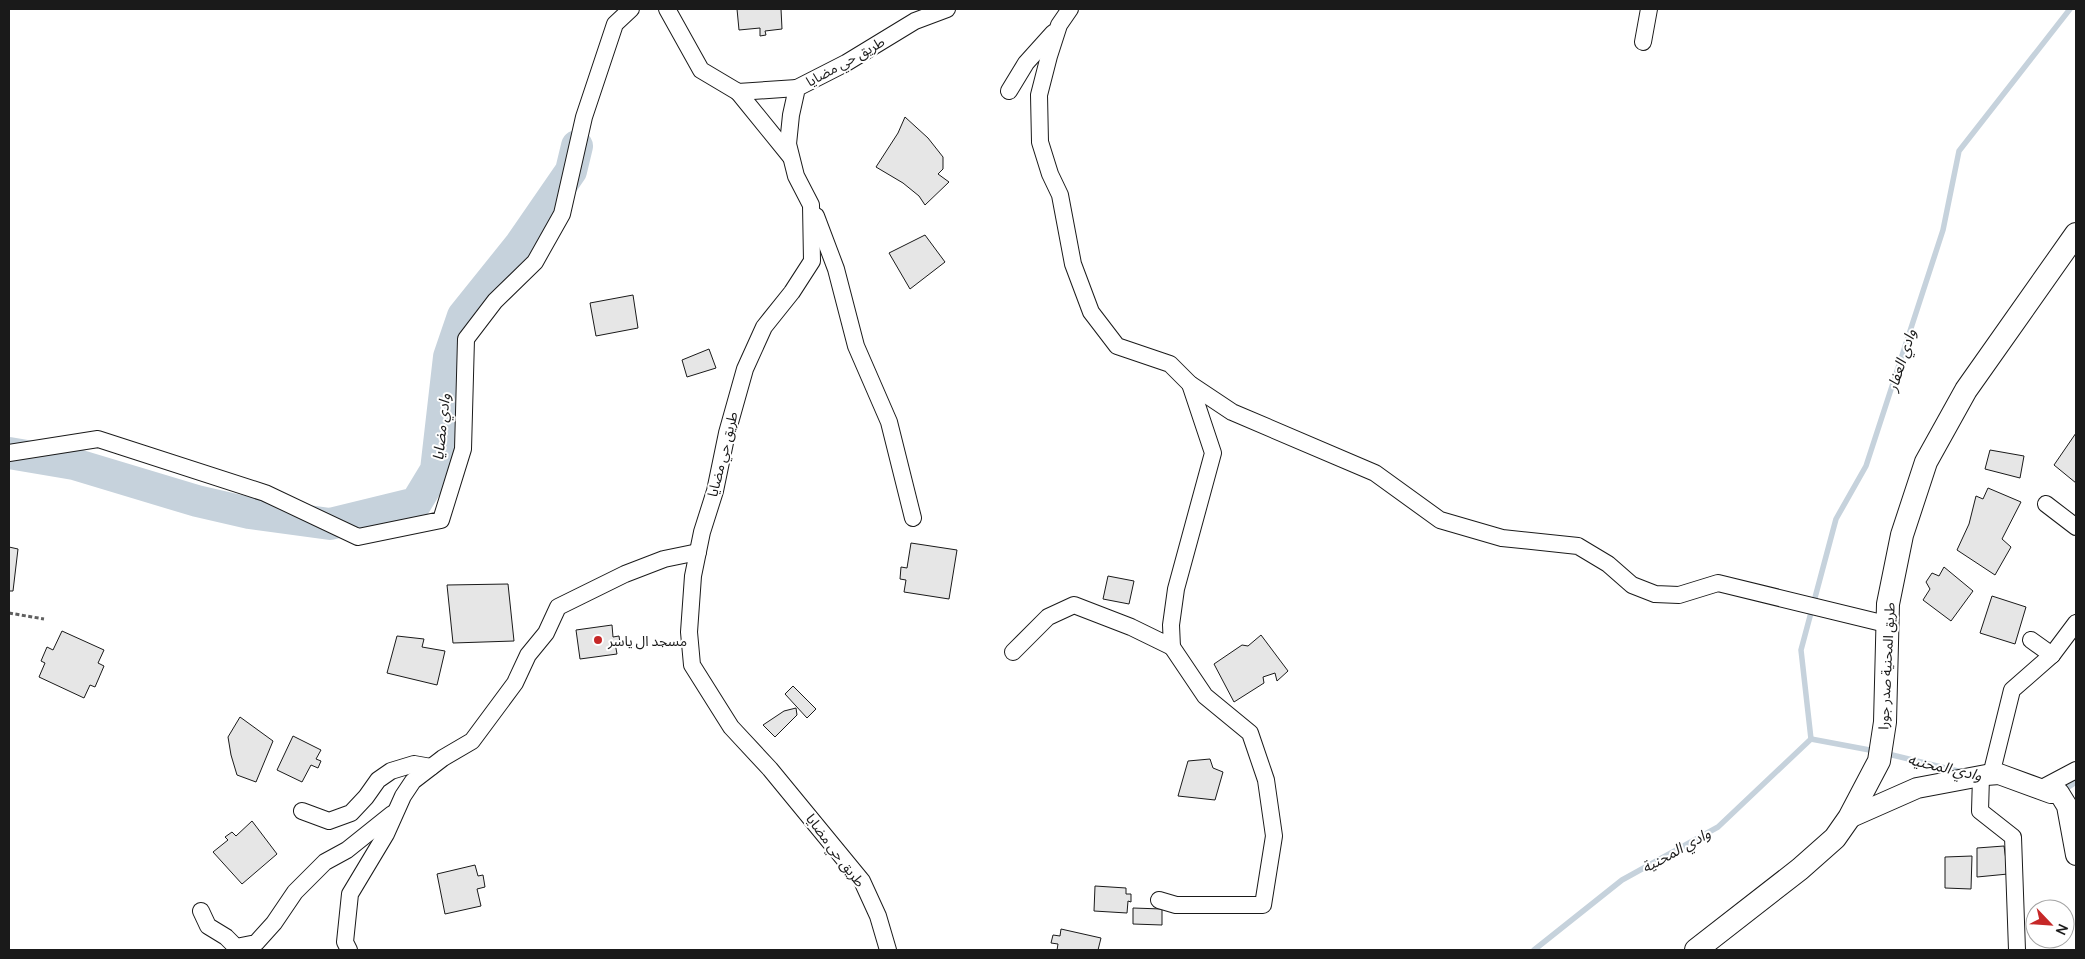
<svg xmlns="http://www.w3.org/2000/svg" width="2085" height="959" font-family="Manrope,'Noto Sans Arabic',sans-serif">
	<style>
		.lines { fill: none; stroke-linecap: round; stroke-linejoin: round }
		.stream { stroke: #c6d2dc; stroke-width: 5.5 }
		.river { stroke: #c6d2dc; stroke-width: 32 }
		.building { fill: #e6e6e6; stroke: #1a1a1a }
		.minor-casing { stroke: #1a1a1a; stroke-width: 18 }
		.tertiary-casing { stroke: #1a1a1a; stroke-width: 22 }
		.secondary-casing { stroke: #1a1a1a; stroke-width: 24 }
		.path { stroke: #5f5f5f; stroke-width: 3; stroke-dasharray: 4 2.5; stroke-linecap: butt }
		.minor { stroke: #fff; stroke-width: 16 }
		.tertiary { stroke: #fff; stroke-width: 20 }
		.secondary { stroke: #fff; stroke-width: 22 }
		.poi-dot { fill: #c62828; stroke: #fff; stroke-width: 2 }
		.labels { text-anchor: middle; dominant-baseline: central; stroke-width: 4; stroke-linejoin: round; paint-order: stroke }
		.street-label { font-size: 14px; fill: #1a1a1a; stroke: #fff }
		.poi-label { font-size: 14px; fill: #1a1a1a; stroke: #fff; text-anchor: start }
		.water-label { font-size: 15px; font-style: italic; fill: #1a1a1a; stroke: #fff }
	</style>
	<rect width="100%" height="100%" fill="#fff"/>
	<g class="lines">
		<g class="stream">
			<polyline points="1811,739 1801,650 1836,519 1866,466 1943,230 1959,151 2070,9"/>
			<polyline points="1811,739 1875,751"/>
			<polyline points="1884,753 1962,772"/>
			<polyline points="2061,792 2076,782"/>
			<polyline points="1534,950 1622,880 1718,827 1811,739"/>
		</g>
		<polyline class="river" points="9,453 74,464 197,501 249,513 330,524 416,503 436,470 449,357 463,316 520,245 571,171 577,146"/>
	</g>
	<g class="building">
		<polygon points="737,9 781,9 782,29 765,31 766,35 760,36 760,28 739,30"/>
		<polygon points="905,117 928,138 943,157 943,169 938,174 949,182 925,205 919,196 903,183 876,167 898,133"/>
		<polygon points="925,235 945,262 910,289 889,253"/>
		<polygon points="633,295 638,328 596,336 590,303"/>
		<polygon points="709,349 716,368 687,377 682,360"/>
		<polygon points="2076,433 2076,483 2054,465"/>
		<polygon points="1990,450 2024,456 2020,478 1985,469"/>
		<polygon points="1988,488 2021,502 2002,539 2011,547 1995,575 1957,550 1969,524 1976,496 1983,499"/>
		<polygon points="911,543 957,550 949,599 904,592 906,580 900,579 901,567 907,568"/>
		<polygon points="9,547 18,549 13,591 9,591"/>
		<polygon points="1944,567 1973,591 1951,621 1923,600 1930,589 1926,582 1932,573 1939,576"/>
		<polygon points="1108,576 1134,581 1129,604 1103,599"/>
		<polygon points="508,584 514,641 453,643 447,585"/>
		<polygon points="1992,596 2026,607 2015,644 1980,633"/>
		<polygon points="612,625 613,637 619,636 620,643 615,643 617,654 580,659 576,630"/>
		<polygon points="62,631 104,650 98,663 104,666 95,687 90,685 84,698 39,677 45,663 41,661 47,647 53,650"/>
		<polygon points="1261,635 1288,671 1277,681 1275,673 1263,677 1264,683 1234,702 1214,664 1242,645 1248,646"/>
		<polygon points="397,636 424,639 422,647 445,651 437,685 387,673"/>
		<polygon points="793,686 816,709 807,718 785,694"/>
		<polygon points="796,708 797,715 775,737 763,725 784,711"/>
		<polygon points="240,717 273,741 256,782 237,775 231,755 228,737"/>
		<polygon points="293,736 321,750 316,759 321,761 318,768 311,765 302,782 277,770"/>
		<polygon points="1210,759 1213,768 1223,772 1215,800 1178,796 1188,761"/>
		<polygon points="252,821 277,854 242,884 213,852 228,840 225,837 232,832 236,836"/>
		<polygon points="2004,846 2008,874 1977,877 1977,848"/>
		<polygon points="1972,856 1971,889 1945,888 1945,857"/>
		<polygon points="475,865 478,876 483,875 485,887 477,889 481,906 445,914 437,874"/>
		<polygon points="1095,886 1126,888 1126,894 1131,894 1131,902 1128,901 1127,913 1094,911"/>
		<polygon points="1133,908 1162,909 1162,925 1133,924"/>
		<polygon points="1061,929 1101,938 1098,950 1057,950 1058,944 1051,943 1053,935 1060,936"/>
	</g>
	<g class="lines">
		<g class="minor-casing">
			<g id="minor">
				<polyline points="667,9 701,70 738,92 797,88"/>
				<polyline points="1070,9 1059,25 1049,56 1039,95 1040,142 1050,174 1060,195 1073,264 1091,312 1117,346 1170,364 1190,384 1232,412 1375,473 1440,520 1502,538 1578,546 1608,564 1632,585 1655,594 1679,595 1718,583 1886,624"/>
				<polyline points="1643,42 1649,9"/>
				<polyline points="1009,91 1026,63 1053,33"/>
				<polyline points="738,92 790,156"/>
				<polyline points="816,216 836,269 856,346 889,422 913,518"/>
				<polyline points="9,453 98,439 265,493 358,537 441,520 463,449 466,339 495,301 535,262 562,214 584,117 615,24 631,9"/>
				<polyline points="2046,504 2076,527"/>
				<polyline points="2031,640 2052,655"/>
				<polyline points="1013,652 1048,617 1074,605 1131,627 1172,647 1171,625 1176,589 1213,453 1190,384"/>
				<polyline points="1991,775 2012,690 2052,655 2076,623"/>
				<polyline points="1981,777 1980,811 2013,837 2017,950"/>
				<polyline points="2042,788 2076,770"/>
				<polyline points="302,811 329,821 351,813 366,797 378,780 391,771 414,764 431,767"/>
				<polyline points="1159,900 1176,905 1263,905 1274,836 1266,780 1250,733 1205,696 1172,647"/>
				<polyline points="201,911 208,926 226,937 236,947 256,943 274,923 295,892 325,862 347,850 392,814"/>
				<polyline points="349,950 345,942 350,894 386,834 403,796 413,781 443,758 472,741 515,683 528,655 546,633 558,607 625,574 664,559 698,552"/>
				<polyline points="888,950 878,916 862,881 770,769 731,727 692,665 689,632 693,576 702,532 715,491 727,433 745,369 764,327 792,292 812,261 811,205 796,176 788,144 791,115 797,88 846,63 915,21 947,9"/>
			</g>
		</g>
		<g class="tertiary-casing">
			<polyline id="tertiary" points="1849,818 1917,788 1986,775 1999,774 2051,793 2059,793 2067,806 2076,855"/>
		</g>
		<g class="secondary-casing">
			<polyline id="secondary" points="1696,950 1800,869 1835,838 1849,818 1879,761 1885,722 1888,604 1902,535 1926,462 1966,390 2076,234"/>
		</g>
		<polyline class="path" points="9,613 44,619"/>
		<use href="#minor" class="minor"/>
		<use href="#tertiary" class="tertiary"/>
		<use href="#secondary" class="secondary"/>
	</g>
	<circle class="poi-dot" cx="598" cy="640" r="5"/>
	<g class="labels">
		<g class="street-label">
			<text transform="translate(845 61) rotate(-29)">طريق حي مضايا</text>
			<text transform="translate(722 454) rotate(-76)">طريق حي مضايا</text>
			<text transform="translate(1886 666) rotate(-87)">طريق المحنية صدر جورا</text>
			<text transform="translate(836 850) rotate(53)">طريق حي مضايا</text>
		</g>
		<g class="poi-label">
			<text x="608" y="640">مسجد ال ياسر</text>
		</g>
		<g class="water-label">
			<text transform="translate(1901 360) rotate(-72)">وادي العفار</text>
			<text transform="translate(441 427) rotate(-84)">وادي مضايا</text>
			<text transform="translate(1945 767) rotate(13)">وادي المحنيه</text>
			<text transform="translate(1676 850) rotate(-29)">وادي المحنية</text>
		</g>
	</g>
	<rect width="2085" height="959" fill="none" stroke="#1a1a1a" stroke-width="20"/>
	<g transform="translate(2050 924) rotate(115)"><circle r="24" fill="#ffffff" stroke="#a3a3a3"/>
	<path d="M0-4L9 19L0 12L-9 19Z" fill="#c62828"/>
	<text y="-8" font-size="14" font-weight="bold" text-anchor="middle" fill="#1a1a1a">N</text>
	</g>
</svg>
